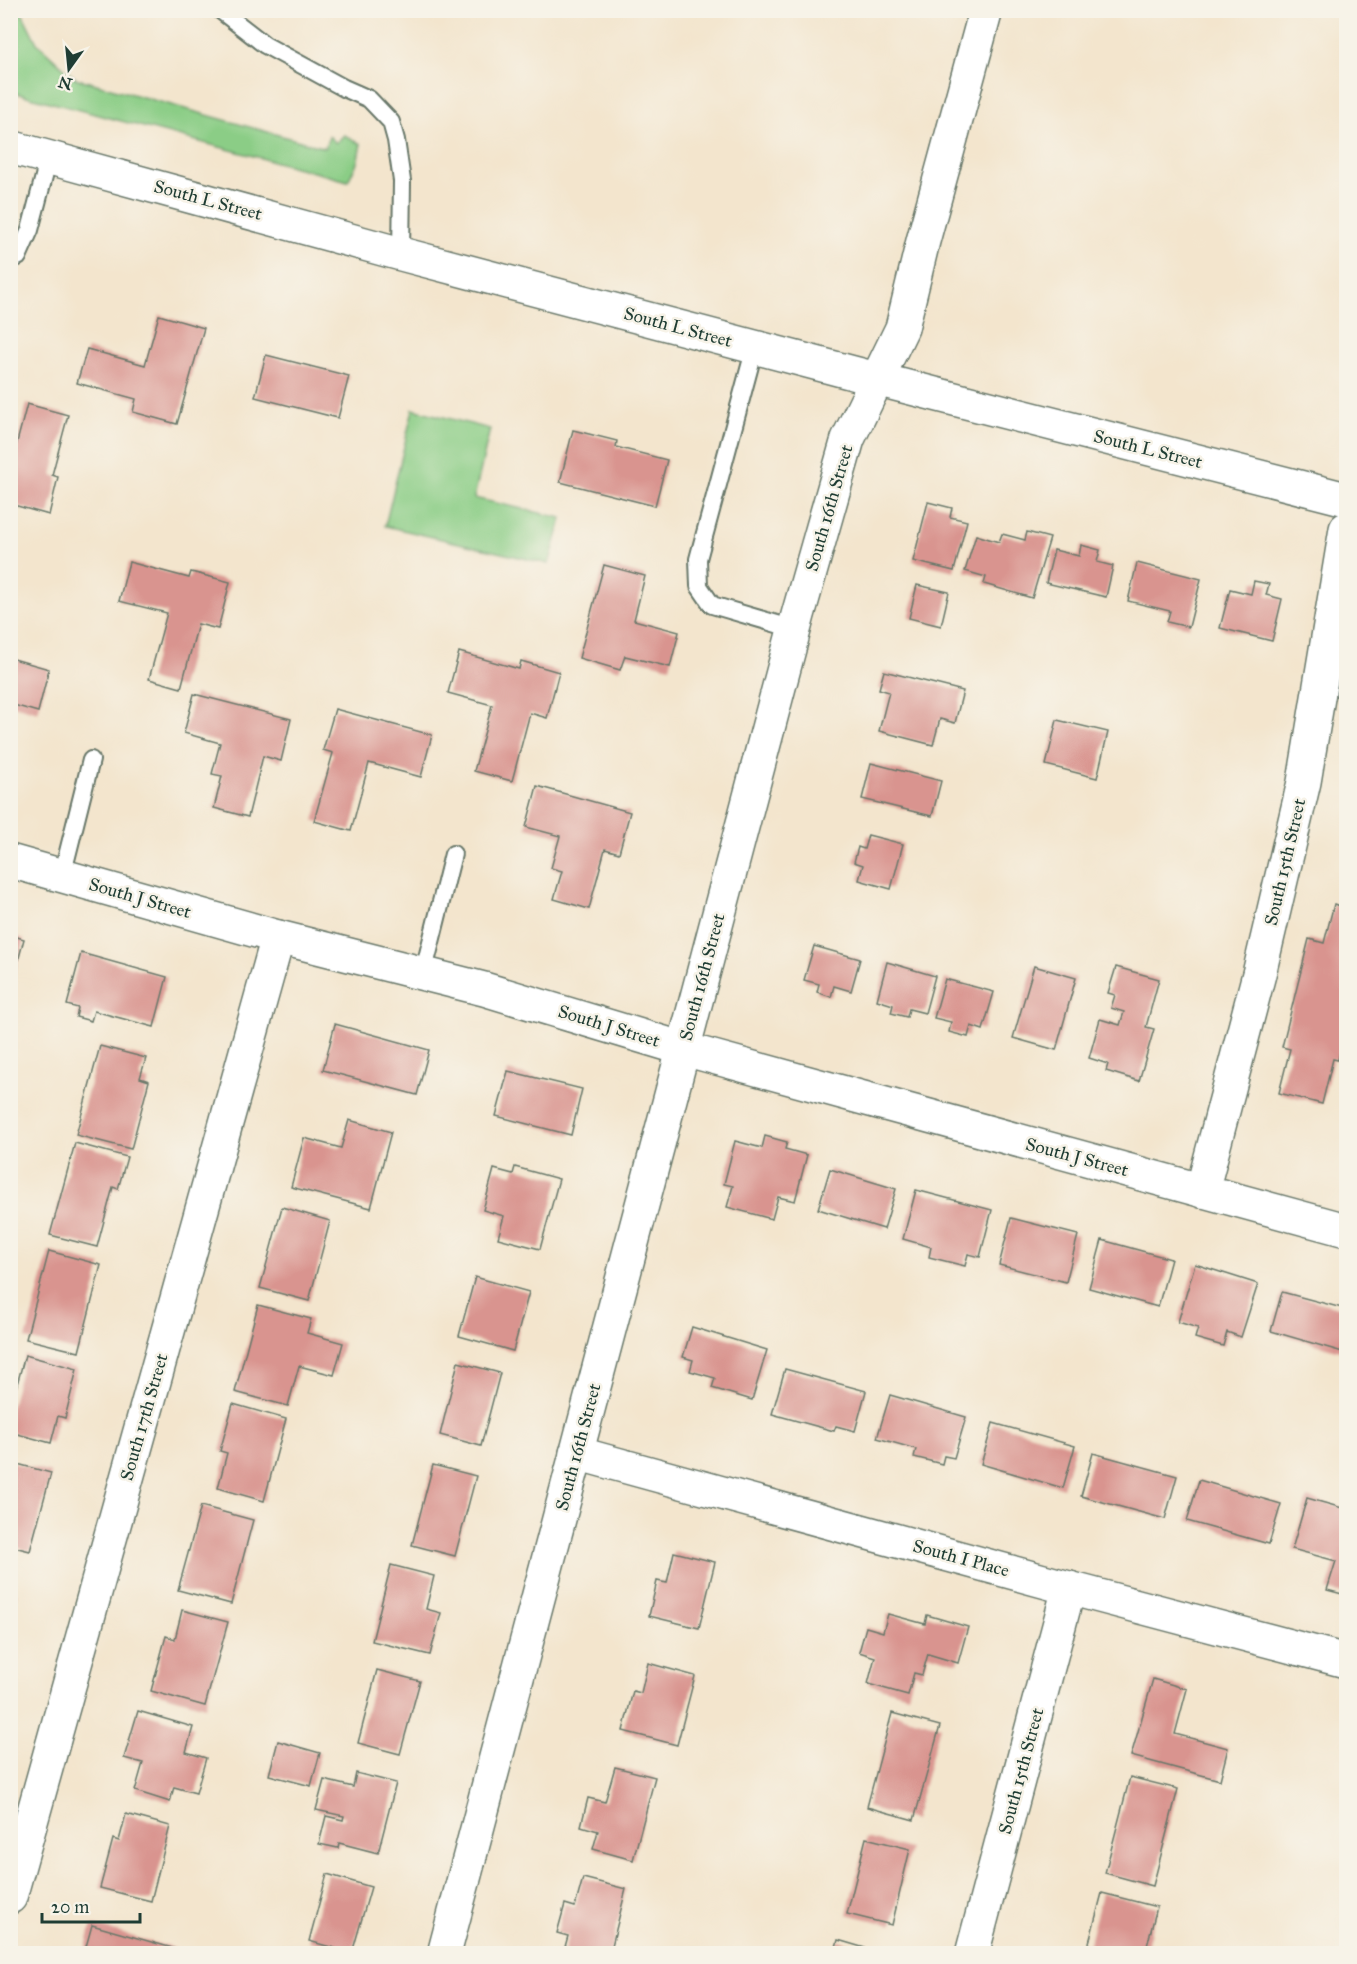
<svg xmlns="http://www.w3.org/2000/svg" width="1357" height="1964" font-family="'IM FELL Great Primer',serif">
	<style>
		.green { fill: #8bcd86; stroke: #55855d; stroke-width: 1.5 }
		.building { fill: #d9948f }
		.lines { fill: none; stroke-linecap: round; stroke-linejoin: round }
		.service-casing { stroke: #69786a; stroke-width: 20 }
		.minor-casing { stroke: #69786a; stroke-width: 36 }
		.tertiary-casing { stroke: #69786a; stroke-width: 36 }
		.service { stroke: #fff; stroke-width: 16 }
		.minor { stroke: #fff; stroke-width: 33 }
		.tertiary { stroke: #fff; stroke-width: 33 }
		.labels { text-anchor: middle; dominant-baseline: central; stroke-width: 5; stroke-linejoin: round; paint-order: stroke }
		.street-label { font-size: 18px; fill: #1f3d34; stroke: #f7f3e8 }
	</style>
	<rect width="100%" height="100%" fill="#f7f3e8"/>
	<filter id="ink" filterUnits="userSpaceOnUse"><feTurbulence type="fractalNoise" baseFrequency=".0167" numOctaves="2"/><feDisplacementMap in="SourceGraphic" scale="12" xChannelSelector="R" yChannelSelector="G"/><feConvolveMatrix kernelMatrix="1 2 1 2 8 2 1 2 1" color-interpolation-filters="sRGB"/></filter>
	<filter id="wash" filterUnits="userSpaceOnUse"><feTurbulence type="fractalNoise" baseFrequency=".008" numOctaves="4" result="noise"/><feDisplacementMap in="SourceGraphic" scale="24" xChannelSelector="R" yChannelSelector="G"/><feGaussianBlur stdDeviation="1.35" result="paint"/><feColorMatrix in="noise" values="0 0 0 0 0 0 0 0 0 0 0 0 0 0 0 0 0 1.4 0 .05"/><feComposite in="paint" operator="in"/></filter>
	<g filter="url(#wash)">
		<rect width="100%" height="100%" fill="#f3e5cd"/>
		<g class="green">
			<polygon points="10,11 21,11 37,43 75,78 325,148 329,136 336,143 344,135 361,144 357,163 348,181 11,92"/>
			<polygon points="413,409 490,429 474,498 562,518 549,564 385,526"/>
		</g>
		<g id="blocks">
			<g class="building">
				<polygon points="159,315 204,328 177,424 133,412 136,399 77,383 87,349 145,365"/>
				<polygon points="266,355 349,376 338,418 255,397"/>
				<polygon points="27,404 68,415 52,475 58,477 49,515 10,504 10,449 15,450"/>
				<polygon points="573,430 617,441 616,447 667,460 655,506 560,482"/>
				<polygon points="928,502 952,508 950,517 967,521 954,571 913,561"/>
				<polygon points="1027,532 1050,538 1032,598 984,584 986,577 965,571 976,535 999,542 1002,534 1025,540"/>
				<polygon points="1081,545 1100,550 1097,562 1113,566 1106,597 1046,583 1054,550 1079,556"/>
				<polygon points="129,562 189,578 191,572 230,582 218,629 198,624 181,688 149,679 167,613 119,601"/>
				<polygon points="1137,563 1201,579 1189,627 1167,622 1170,611 1128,601"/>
				<polygon points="604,565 645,576 634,620 679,632 670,667 625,656 620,670 579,658"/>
				<polygon points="1254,581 1269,584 1266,595 1282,599 1272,641 1220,628 1230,589 1251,594"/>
				<polygon points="917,585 949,592 941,626 909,618"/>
				<polygon points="459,652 519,669 521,661 559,672 547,718 530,713 512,781 474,771 492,705 448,693"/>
				<polygon points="10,658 49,669 38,712 10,704"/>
				<polygon points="884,671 963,691 955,723 940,719 933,745 879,731 889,692 879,689"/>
				<polygon points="194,694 291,719 281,761 263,756 248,817 214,808 222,776 212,774 220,743 184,733"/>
				<polygon points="335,709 432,735 421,777 369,763 351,831 314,821 333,753 323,750"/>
				<polygon points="1057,720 1108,732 1097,778 1046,765"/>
				<polygon points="871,763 941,781 932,816 862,799"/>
				<polygon points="537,786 630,812 619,853 605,849 589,909 554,899 562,871 551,868 560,836 526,827"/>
				<polygon points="868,835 903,844 891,889 859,880 863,865 854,862 858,847 864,849"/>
				<polygon points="1334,904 1346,908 1346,1027 1338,1060 1333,1059 1322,1104 1279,1093 1290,1049 1282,1047 1309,939 1324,943"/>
				<polygon points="10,935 24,939 11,987 10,987"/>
				<polygon points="814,946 860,959 851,991 834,986 831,997 817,992 819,984 804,980"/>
				<polygon points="81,953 167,977 154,1027 94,1011 91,1021 76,1017 78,1008 67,1005"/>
				<polygon points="887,962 935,976 925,1013 909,1009 907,1017 891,1013 893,1005 877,1000"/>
				<polygon points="1034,966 1076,978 1056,1050 1013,1038"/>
				<polygon points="1116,967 1159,979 1146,1027 1154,1029 1139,1081 1106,1071 1108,1064 1089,1058 1100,1019 1120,1025 1124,1012 1111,1008 1115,995 1108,993"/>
				<polygon points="945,979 994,992 983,1030 971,1026 968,1037 949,1032 951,1022 934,1018"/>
				<polygon points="335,1024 429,1050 417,1095 323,1070"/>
				<polygon points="100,1046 146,1058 140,1078 149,1081 131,1149 76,1135"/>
				<polygon points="508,1071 582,1089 571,1135 496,1116"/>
				<polygon points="349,1120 391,1132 371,1208 291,1187 304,1138 341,1148"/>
				<polygon points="765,1136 787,1142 785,1149 807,1155 795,1201 778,1197 772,1219 727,1207 733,1186 724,1184 735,1141 762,1148"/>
				<polygon points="75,1143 127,1157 118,1189 113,1187 97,1247 50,1235"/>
				<polygon points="515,1167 559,1179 540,1249 498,1238 504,1216 483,1210 494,1169 513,1174"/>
				<polygon points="830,1169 896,1189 884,1229 818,1209"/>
				<polygon points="916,1190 992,1210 980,1257 968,1254 965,1266 929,1257 931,1247 903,1239"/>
				<polygon points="282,1207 330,1221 309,1301 260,1288"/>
				<polygon points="1011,1218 1078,1235 1066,1282 999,1265"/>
				<polygon points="1102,1240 1171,1259 1158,1307 1089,1288"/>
				<polygon points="49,1251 101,1265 79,1352 26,1339"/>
				<polygon points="1195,1264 1258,1284 1241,1337 1227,1332 1223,1346 1195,1338 1198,1328 1178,1322"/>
				<polygon points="475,1277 529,1292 513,1351 459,1336"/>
				<polygon points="1282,1292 1346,1309 1346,1353 1271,1331"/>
				<polygon points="258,1305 311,1319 307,1333 343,1343 334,1375 299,1366 288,1406 235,1392"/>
				<polygon points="692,1327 767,1350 752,1400 712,1388 715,1378 690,1371 693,1360 683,1357"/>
				<polygon points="25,1355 77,1369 65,1418 58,1416 51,1443 10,1432 10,1410"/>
				<polygon points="458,1362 500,1373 481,1446 440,1435"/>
				<polygon points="785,1369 866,1391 855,1431 836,1426 834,1431 772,1414"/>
				<polygon points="890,1395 966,1417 954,1458 944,1456 942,1464 914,1457 916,1449 877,1438"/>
				<polygon points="233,1404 286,1419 264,1501 218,1488 227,1453 220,1451"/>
				<polygon points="993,1423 1075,1446 1063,1488 981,1464"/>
				<polygon points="1093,1453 1177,1476 1165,1519 1081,1496"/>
				<polygon points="10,1462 51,1473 30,1551 10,1546"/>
				<polygon points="433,1465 476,1476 455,1556 412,1545"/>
				<polygon points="1199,1480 1281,1504 1269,1544 1187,1521"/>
				<polygon points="1307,1498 1346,1509 1346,1595 1327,1590 1336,1561 1292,1549"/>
				<polygon points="201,1506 253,1520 231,1604 178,1590"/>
				<polygon points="674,1552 715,1562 699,1628 649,1616 657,1581 667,1583"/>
				<polygon points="10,1563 16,1564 11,1585 10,1585"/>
				<polygon points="391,1565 434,1576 426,1609 441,1613 430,1655 372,1641"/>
				<polygon points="10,1591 17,1593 11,1614 10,1614"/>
				<polygon points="182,1610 228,1622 205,1706 151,1691 166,1636 175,1639"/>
				<polygon points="888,1614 925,1624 927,1615 968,1627 958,1663 928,1654 922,1675 914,1673 908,1695 868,1684 875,1657 859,1652 866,1627 883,1632"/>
				<polygon points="648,1663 695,1676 677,1745 623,1731 633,1691 641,1693"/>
				<polygon points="377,1670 420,1681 400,1754 358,1743"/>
				<polygon points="1153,1679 1187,1689 1175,1734 1228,1748 1220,1780 1131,1756"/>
				<polygon points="138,1711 193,1727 186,1752 206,1758 196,1793 174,1787 170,1802 135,1791 143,1763 124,1758"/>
				<polygon points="892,1713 940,1726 914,1820 867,1807"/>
				<polygon points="278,1741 320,1753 311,1786 269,1775"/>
				<polygon points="615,1767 655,1777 633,1860 593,1849 598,1831 581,1826 588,1798 605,1802"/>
				<polygon points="356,1773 396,1783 378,1853 339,1843 338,1848 319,1844 326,1816 343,1820 344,1816 316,1810 324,1780 353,1787"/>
				<polygon points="1130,1777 1178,1789 1153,1886 1105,1873"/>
				<polygon points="126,1814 170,1826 151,1901 100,1888 113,1839 119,1841"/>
				<polygon points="866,1838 910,1849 892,1925 847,1914"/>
				<polygon points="327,1874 371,1887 352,1953 309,1941"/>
				<polygon points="583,1878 626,1889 610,1954 563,1954 568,1936 557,1933 565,1904 575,1907"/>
				<polygon points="1102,1893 1157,1907 1145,1954 1086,1954"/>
				<polygon points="92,1925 176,1949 175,1954 84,1954"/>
				<polygon points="838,1940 882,1953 882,1954 834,1954"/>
			</g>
		</g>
	</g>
	<g filter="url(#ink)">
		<use href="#blocks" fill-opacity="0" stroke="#69786a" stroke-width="1.5"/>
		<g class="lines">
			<g class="service-casing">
				<g id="service">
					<polyline points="220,10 265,45 344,88 369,99 391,122 396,140 402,181 401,254"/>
					<polyline points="10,259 18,257 30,230 49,157"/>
					<polyline points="755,347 698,559 699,586 712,605 794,629"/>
					<polyline points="62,876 91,760"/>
					<polyline points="423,974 453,854"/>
				</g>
			</g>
			<g class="minor-casing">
				<g id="minor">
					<polyline points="10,861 278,937 484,989 684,1049 1346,1230"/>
					<polyline points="1202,1191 1259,974 1304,782 1346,529"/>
					<polyline points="576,1453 1069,1588 1346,1661"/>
					<polyline points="10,1897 278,937"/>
					<polyline points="444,1954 798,615 848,439 902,328 923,241 986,10"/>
					<polyline points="972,1954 1069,1588"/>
				</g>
			</g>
			<g class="tertiary-casing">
				<polyline id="tertiary" points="10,147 401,254 876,379 1346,499"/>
			</g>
			<use href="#service" class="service"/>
			<use href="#minor" class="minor"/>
			<use href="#tertiary" class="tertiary"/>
		</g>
	</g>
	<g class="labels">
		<g class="street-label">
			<text transform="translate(208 200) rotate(15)">South L Street</text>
			<text transform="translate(678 327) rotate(15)">South L Street</text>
			<text transform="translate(1148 449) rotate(14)">South L Street</text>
			<text transform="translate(829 508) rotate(-74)">South 16th Street</text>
			<text transform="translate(1285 862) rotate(-77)">South 15th Street</text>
			<text transform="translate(140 898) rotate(16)">South J Street</text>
			<text transform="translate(702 977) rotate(-75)">South 16th Street</text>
			<text transform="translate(609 1026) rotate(17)">South J Street</text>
			<text transform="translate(1077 1157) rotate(15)">South J Street</text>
			<text transform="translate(144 1417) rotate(-74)">South 17th Street</text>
			<text transform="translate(578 1447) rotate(-75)">South 16th Street</text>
			<text transform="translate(961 1558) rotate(15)">South I Place</text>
			<text transform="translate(1021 1771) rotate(-75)">South 15th Street</text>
		</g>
	</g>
	<rect width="1357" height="1964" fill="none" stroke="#f7f3e8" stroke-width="36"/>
	<g transform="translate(69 69) rotate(195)" stroke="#f7f3e8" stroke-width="4.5" paint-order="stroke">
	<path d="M0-4.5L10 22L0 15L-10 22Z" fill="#1f3d34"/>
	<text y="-9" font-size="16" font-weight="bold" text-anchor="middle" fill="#1f3d34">N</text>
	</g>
	<path d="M42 1913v9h98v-9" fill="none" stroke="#1f3d34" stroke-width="3"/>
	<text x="51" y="1913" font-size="18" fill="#1f3d34" stroke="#f7f3e8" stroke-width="4.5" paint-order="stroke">20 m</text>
</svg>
